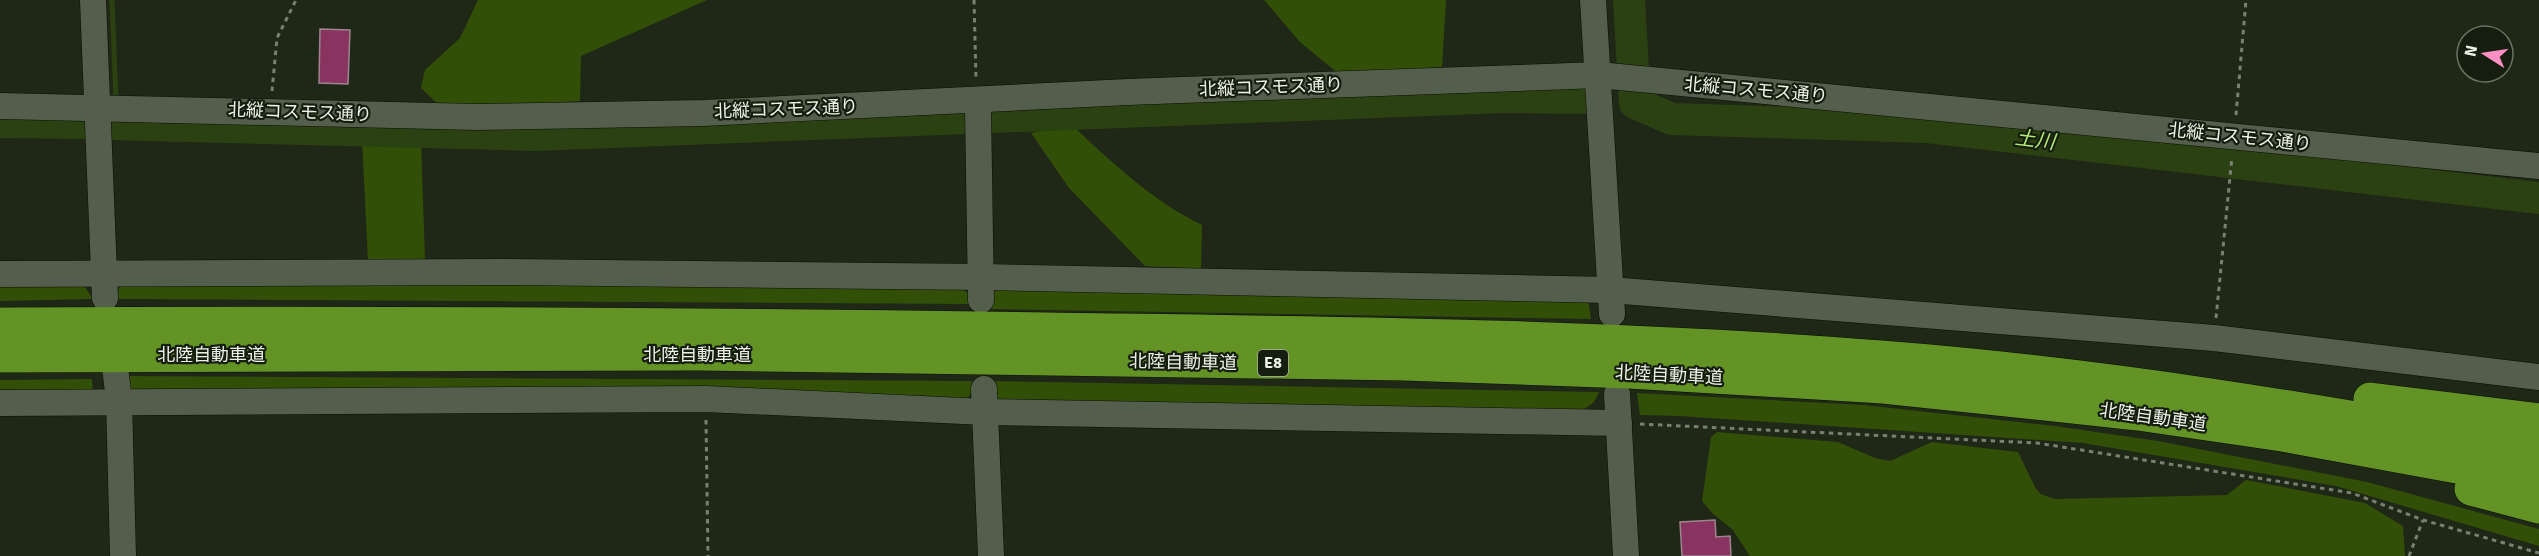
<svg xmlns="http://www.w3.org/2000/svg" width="2539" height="556" font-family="Signika,'Noto Sans JP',sans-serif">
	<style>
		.green { fill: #324f07 }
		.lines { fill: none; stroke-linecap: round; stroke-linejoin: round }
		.stream { stroke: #2c4112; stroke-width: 5 }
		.river { stroke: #2c4112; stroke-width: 32 }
		.building { fill: #893460; stroke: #9c858f; stroke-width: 1.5 }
		.minor-casing { stroke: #080f03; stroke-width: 27 }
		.highway-casing { stroke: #080f03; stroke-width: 34 }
		.path { stroke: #798072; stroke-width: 3; stroke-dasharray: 4.5 4.5; stroke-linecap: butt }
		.minor { stroke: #545e4c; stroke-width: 26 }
		.highway { stroke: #649325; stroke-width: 33 }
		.labels { text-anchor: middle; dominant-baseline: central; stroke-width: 4.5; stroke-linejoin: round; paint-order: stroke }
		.shield { fill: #151d0e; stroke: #abb1a5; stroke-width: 1.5 }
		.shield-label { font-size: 16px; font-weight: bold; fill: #ebf1e6 }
		.street-label { font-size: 18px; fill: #ebf1e6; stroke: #151d0e }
		.water-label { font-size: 20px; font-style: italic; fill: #b4eb78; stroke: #151d0e }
	</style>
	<rect width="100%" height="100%" fill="#1f2717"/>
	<g class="green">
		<polygon points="478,0 707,0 581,56 580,101 443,109 421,88 425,70 460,38"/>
		<polygon points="1264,0 1446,0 1442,67 1340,75 1300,42"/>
		<path d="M1072,125C1111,162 1154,202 1202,225L1201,269L1145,266L1069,188L1031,133Z"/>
		<polygon points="421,138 425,261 368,261 362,139"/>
		<polygon points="80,280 93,299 0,301 0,281"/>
		<polygon points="128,281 953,282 968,293 968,304 117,299 119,288"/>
		<polygon points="1006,282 1571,293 1589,304 1591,319 991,309 993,292"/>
		<polygon points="121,376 972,381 971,393 967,400 138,401"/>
		<polygon points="92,379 93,396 0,405 0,380"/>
		<polygon points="993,381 1599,392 1594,402 1576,415 1003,404 993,394"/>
		<polygon points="1637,393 1864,405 2055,426 2158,441 2367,482 2539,529 2539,546 2336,486 2083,443 1680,416 1640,415"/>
		<polygon points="1717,432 1838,442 1875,458 1890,461 1932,442 2018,452 2036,489 2041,494 2055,499 2227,495 2246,480 2365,503 2403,526 2405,556 1750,556 1733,530 1712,513 1702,501 1711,437"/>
	</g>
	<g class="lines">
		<polyline class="stream" points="112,0 116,100"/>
		<g class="river">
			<polyline points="1629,0 1635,103 1672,119 1927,127 2539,198"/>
			<polyline points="0,122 88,123"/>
			<polyline points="107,124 535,135 1504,97 1581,98"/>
		</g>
	</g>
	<g class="building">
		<polygon points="320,29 350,30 348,84 319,83"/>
		<polygon points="1715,520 1716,537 1730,536 1731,556 1682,556 1680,522"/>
	</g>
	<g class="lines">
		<g class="minor-casing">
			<g id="minor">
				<polyline points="93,0 105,298"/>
				<polyline points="1593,0 1612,314"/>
				<polyline points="0,106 477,117 703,113 1128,92 1599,75 2539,166"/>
				<polyline points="978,108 981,300"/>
				<polyline points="0,274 501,272 982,277 1610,290 2214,338 2539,377"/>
				<polyline points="115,367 119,400 123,556"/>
				<polyline points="984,389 991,556"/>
				<polyline points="1617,394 1626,556"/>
				<polyline points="0,403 706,399 985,412 1619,423"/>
			</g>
		</g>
		<g class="highway-casing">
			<g id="highway">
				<path d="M0,324C350,322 700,324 1049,329C1327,333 1604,335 1881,357C2102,374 2321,410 2539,451"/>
				<polyline points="0,356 699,354 1403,364 1629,372 1883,387 2138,414 2282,435 2539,482"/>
				<polyline points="2370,399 2539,420"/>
				<polyline points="2471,489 2539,507"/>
			</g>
		</g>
		<g class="path">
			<polyline points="974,0 976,79"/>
			<polyline points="272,91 277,38 296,0"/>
			<polyline points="2236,115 2246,0"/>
			<polyline points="2216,318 2232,157"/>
			<polyline points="706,420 708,556"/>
			<polyline points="1640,424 2037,443 2352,493 2423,520 2539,553"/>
			<polyline points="2409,556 2423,520"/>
		</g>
		<use href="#minor" class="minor"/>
		<use href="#highway" class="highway"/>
	</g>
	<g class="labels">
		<rect class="shield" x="1258" y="350" width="30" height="26" rx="4.5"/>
		<g class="shield-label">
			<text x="1273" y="363">E8</text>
		</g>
		<g class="street-label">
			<text transform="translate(1271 87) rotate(-2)">北縦コスモス通り</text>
			<text transform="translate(1756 90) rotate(5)">北縦コスモス通り</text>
			<text transform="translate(786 109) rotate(-2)">北縦コスモス通り</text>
			<text transform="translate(300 112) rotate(2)">北縦コスモス通り</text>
			<text transform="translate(2240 137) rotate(6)">北縦コスモス通り</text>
			<text x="211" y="355">北陸自動車道</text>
			<text x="697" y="355">北陸自動車道</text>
			<text transform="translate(1183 362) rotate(1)">北陸自動車道</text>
			<text transform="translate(1669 375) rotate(3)">北陸自動車道</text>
			<text transform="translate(2153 417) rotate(8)">北陸自動車道</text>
		</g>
		<g class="water-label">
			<text transform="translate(2035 140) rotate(7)">土川</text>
		</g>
	</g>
	<g transform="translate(2485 54) rotate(282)"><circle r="28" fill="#151d0e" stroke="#6b7264" stroke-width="1.5"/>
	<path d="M0-4.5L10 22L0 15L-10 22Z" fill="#fc8fc3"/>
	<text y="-9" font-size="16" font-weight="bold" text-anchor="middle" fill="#ebf1e6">N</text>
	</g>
</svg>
